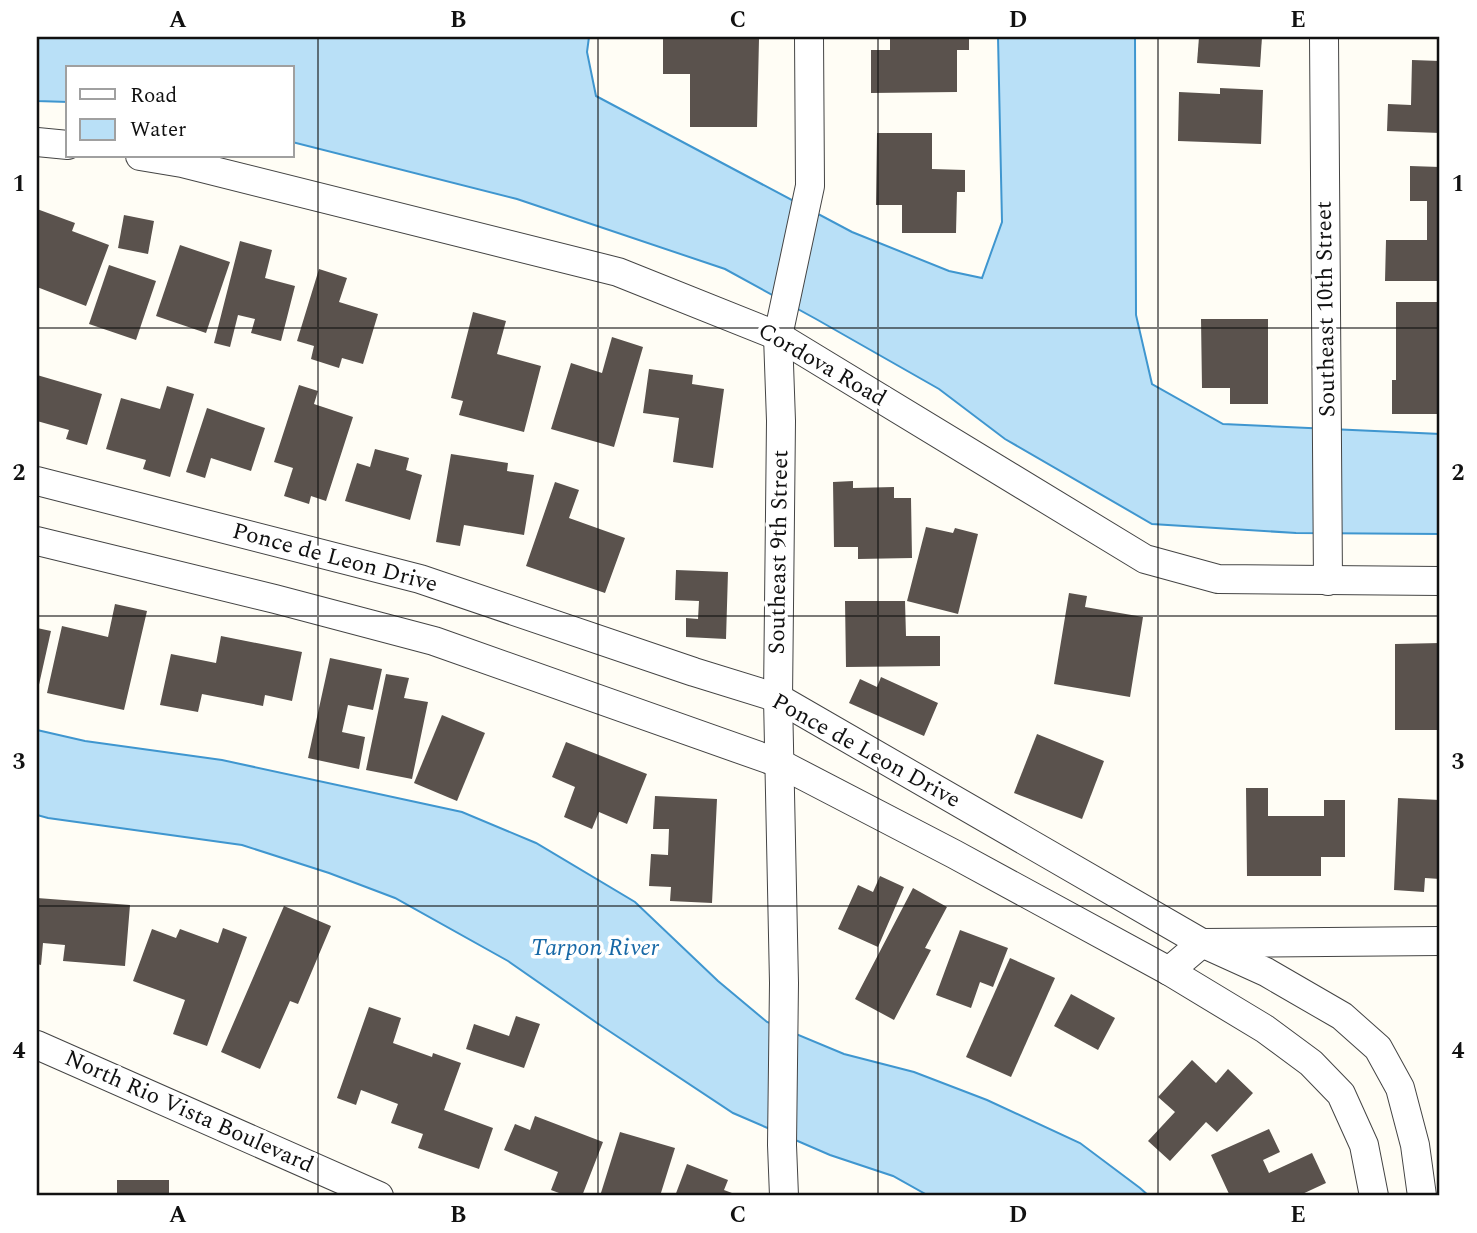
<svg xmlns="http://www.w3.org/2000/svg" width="1477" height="1233" font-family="Spectral,serif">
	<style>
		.water { fill: #b9e0f7; stroke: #3f96cf; stroke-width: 2 }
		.building { fill: #5a524d }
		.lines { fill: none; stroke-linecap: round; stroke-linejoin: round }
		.minor-casing { stroke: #444; stroke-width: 30 }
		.minor { stroke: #fff; stroke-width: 28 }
		.grid { fill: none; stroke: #111; stroke-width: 2; stroke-opacity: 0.55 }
		.labels { text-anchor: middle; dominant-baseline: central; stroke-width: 7; stroke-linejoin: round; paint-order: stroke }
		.street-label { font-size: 23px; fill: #111; stroke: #fff }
		.water-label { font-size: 24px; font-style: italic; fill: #1768a6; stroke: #fff }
		.neatline { fill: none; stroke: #111; stroke-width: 2.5 }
		.grid-label { font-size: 23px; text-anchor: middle; font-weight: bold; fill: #111 }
	</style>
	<rect width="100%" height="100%" fill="#fffdf5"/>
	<g class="water">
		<polygon points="37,37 589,37 587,52 596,96 852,232 949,271 982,278 1002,222 998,37 1135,37 1136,315 1152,384 1223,424 1440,434 1440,534 1296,533 1152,524 1005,439 939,389 816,319 725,269 517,199 292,142 292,68 68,68 68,102 37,101"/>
		<polygon points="37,730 85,741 222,760 462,812 536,843 635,902 718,981 767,1022 844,1054 914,1072 987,1100 1080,1143 1140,1188 1149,1196 929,1196 893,1176 830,1155 733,1113 597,1023 508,961 395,898 329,873 242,845 48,818 37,815"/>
	</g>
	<g class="building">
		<polygon points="663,37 738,37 738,39 759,39 757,127 690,127 690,74 663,74"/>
		<polygon points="890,37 969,37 969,50 957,50 957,92 871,93 871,50 890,50"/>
		<polygon points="1199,37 1262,37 1260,67 1197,63"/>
		<polygon points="1412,60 1440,61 1440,133 1387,131 1388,104 1411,105"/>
		<polygon points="1220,88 1263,90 1261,144 1178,141 1179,92 1220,94"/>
		<polygon points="877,133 932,133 932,169 965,170 965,192 957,192 956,233 902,233 902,205 876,205"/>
		<polygon points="1410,166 1440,167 1440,281 1385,281 1386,240 1427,240 1427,201 1410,201"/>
		<polygon points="37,209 75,223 72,231 109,245 86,306 37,287"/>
		<polygon points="124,215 154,221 148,254 118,248"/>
		<polygon points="240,241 272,250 265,278 295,286 281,341 251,333 255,319 238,315 230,347 214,343"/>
		<polygon points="180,245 230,262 206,333 156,316"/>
		<polygon points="109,265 156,281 136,340 89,324"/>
		<polygon points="319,269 347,278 339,302 378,314 363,364 342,358 339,368 311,359 314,346 297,341"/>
		<polygon points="1396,302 1440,302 1440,414 1392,414 1392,380 1396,380"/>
		<polygon points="473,312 506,321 497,354 541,366 524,432 459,415 463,401 451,398"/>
		<polygon points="1201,319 1268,319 1268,404 1230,404 1230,388 1202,388"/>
		<polygon points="612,337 643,347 614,447 551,429 571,363 602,373"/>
		<polygon points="649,369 693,375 692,384 724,389 713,468 673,462 679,418 643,413"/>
		<polygon points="37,375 102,394 87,445 66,439 69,430 37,421"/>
		<polygon points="299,385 318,391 314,404 353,417 326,501 311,496 309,504 284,496 293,468 274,462"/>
		<polygon points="167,386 194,394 170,477 143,469 146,460 106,449 121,398 160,409"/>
		<polygon points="207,408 265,428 251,471 211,458 205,478 186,472"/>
		<polygon points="375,449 409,458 406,470 422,475 410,520 345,501 357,463 370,467"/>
		<polygon points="451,454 508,463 507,471 534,475 524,535 464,525 460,546 436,542"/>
		<polygon points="853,481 853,488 894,487 894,498 911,498 912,558 858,559 858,547 834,547 833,482"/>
		<polygon points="555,482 579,490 569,518 625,538 605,593 526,566"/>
		<polygon points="926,527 953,533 955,528 978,534 958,614 907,601"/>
		<polygon points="676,570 728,572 726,639 686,637 686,618 698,619 699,601 675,600"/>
		<polygon points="1069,593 1087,596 1085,607 1143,617 1130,697 1054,684"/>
		<polygon points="845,601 905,601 906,636 940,636 940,666 846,667"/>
		<polygon points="115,604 147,611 124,710 47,693 62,626 108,637"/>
		<polygon points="37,628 51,631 38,689 37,689"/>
		<polygon points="221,636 302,652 292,701 265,695 263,706 202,694 198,712 160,705 171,654 216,663"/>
		<polygon points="1440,643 1440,730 1395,730 1395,644"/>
		<polygon points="330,658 382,669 373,710 348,705 342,732 365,737 359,769 308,758"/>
		<polygon points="386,674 409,678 404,698 428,702 412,779 366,770"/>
		<polygon points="881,677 938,703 924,736 849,703 860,679 877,687"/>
		<polygon points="442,715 485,733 457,801 414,783"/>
		<polygon points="1037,734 1104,761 1082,819 1014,793"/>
		<polygon points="566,742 647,774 627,824 599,812 592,829 564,817 575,787 552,777"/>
		<polygon points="1246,788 1268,788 1268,816 1324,816 1324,800 1345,800 1345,857 1321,857 1321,876 1247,876"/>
		<polygon points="655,796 717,799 712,903 670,901 671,887 649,886 651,854 668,855 669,829 653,829"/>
		<polygon points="1398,798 1440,800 1440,879 1425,878 1424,892 1394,890"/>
		<polygon points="880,876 904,887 878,947 838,929 858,885 873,892"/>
		<polygon points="913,888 947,907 925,948 931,950 894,1020 855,999"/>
		<polygon points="37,898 130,905 125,966 63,961 65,945 43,943 41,965 37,964"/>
		<polygon points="284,906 331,926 298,1004 290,1001 260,1069 221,1052"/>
		<polygon points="223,928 247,937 207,1046 173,1034 185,1000 133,981 152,929 176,938 180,929 218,943"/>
		<polygon points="960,930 1008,948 993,987 980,982 971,1008 936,995"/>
		<polygon points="1010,958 1055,978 1011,1077 966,1057"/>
		<polygon points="1071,994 1115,1018 1098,1050 1054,1026"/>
		<polygon points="369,1007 401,1018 393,1043 432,1057 433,1053 461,1063 444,1110 493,1128 479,1169 418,1148 423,1134 391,1123 398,1104 361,1090 356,1105 337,1098"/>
		<polygon points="516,1016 540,1024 524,1068 466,1049 474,1024 509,1036"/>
		<polygon points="1192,1060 1216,1083 1228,1069 1253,1093 1217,1132 1206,1122 1170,1161 1148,1141 1175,1112 1158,1097"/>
		<polygon points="535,1116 603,1142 582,1196 567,1196 551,1190 558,1172 504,1150 515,1124 530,1130"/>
		<polygon points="1269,1129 1280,1152 1263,1160 1269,1173 1312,1153 1326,1183 1298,1196 1230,1196 1211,1155"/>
		<polygon points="620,1132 675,1148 660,1196 600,1196"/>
		<polygon points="687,1164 728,1180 724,1190 740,1196 675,1196"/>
		<rect x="117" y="1180" width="52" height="16"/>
	</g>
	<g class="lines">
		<g class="minor-casing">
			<g id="minor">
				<polyline points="1324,37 1328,581"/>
				<polyline points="37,142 68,145"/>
				<polyline points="140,156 182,163 618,272 778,336 1145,559 1218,579 1440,581"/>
				<polyline points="37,481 420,579 694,672 778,698 1202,943 1266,972 1342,1016 1378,1048 1400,1088 1415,1145 1422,1196"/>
				<polyline points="37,541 275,599 434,641 779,763 954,854 1169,971 1265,1029 1311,1063 1341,1094 1364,1145 1374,1196"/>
				<polyline points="1169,971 1202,943 1440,941"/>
				<polyline points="37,1045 379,1196"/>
				<polyline points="784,1196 782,1145 784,983 778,698 781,421 778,336 810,186 809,37"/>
			</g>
		</g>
		<use href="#minor" class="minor"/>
	</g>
	<path class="grid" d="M318,37V1196M598,37V1196M878,37V1196M1158,37V1196M37,328H1440M37,616H1440M37,906H1440"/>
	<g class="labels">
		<g class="street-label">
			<text transform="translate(1326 309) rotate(-91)">Southeast 10th Street</text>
			<text transform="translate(822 365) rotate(30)">Cordova Road</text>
			<text transform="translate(779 552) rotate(-89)">Southeast 9th Street</text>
			<text transform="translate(335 558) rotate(15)">Ponce de Leon Drive</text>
			<text transform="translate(866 751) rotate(29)">Ponce de Leon Drive</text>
			<text transform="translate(189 1112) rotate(24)">North Rio Vista Boulevard</text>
		</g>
		<g class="water-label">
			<text x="595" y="948">Tarpon River</text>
		</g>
	</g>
	<rect width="1477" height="1233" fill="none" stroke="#ffffff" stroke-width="77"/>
	<rect x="66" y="66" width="228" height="91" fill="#ffffff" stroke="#a0a0a0" stroke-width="2"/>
	<rect x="80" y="89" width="35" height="10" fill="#ffffff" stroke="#a0a0a0" stroke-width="2"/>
	<text x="130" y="102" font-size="21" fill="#111111">Road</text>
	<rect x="80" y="119" width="35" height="21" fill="#b9e0f7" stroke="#a0a0a0" stroke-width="2"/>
	<text x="130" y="136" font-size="21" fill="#111111">Water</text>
	<rect x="38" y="38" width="1400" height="1156" class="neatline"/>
	<g class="grid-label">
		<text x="178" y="27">A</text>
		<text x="458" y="27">B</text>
		<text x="738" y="27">C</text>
		<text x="1018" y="27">D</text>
		<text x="1298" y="27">E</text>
		<text x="19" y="191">1</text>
		<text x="1458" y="191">1</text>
		<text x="19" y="480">2</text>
		<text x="1458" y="480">2</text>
		<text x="19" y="769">3</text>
		<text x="1458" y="769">3</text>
		<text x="19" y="1058">4</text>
		<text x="1458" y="1058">4</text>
		<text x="178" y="1222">A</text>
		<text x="458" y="1222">B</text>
		<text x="738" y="1222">C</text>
		<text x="1018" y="1222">D</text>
		<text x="1298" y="1222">E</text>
	</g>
</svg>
